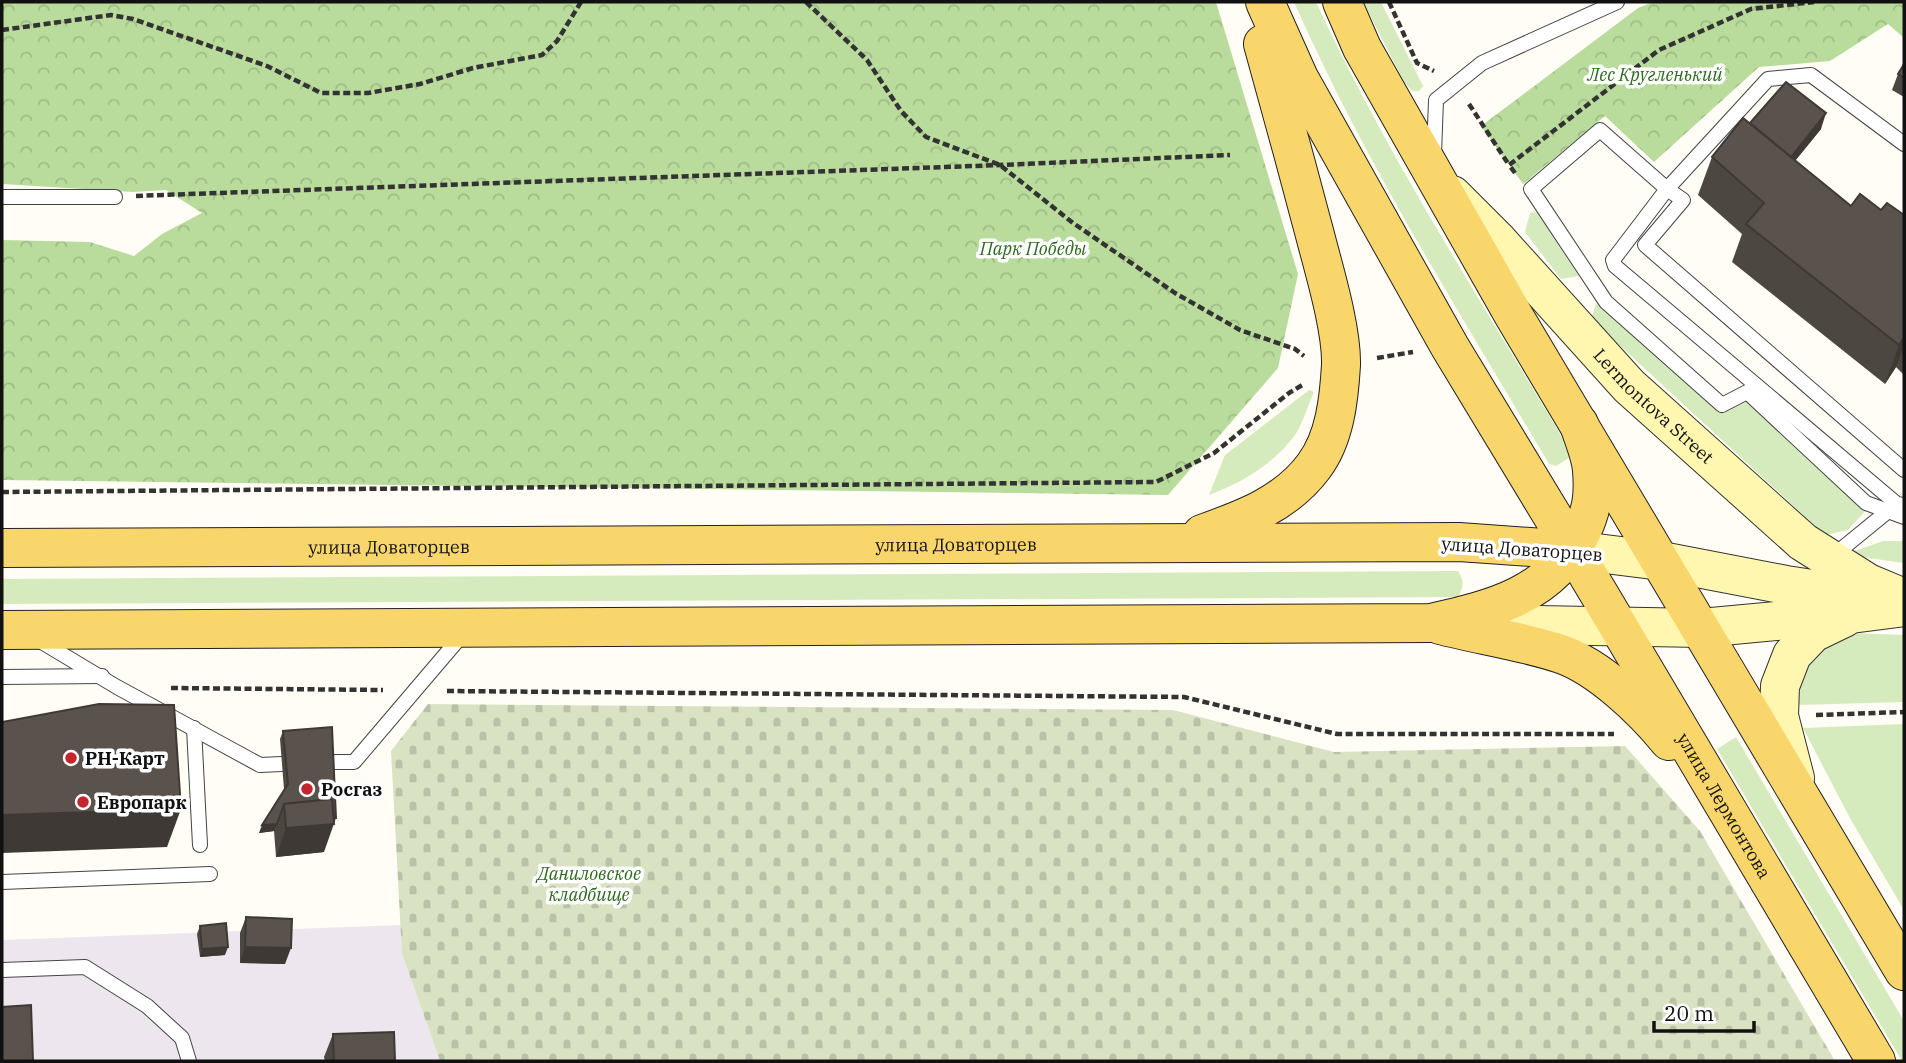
<svg xmlns="http://www.w3.org/2000/svg" width="1906" height="1063" font-family="'IBM Plex Serif',serif">
	<style>
		.industrial { fill: #eee6ef }
		.grass { fill: #d5ebbd }
		.forest { fill: url(#forest-crowns) }
		.cemetery { fill: url(#cemetery-stones) }
		.lines { fill: none; stroke-linecap: round; stroke-linejoin: round }
		.service-casing { stroke: #444; stroke-width: 16 }
		.secondary-casing { stroke: #333; stroke-width: 40 }
		.primary-casing { stroke: #222; stroke-width: 40 }
		.path { stroke: #333; stroke-width: 4.5; stroke-dasharray: 7 3.5; stroke-linecap: butt }
		.service { stroke: #fff; stroke-width: 14 }
		.secondary { stroke: #fff6b0; stroke-width: 38 }
		.primary { stroke: #f9d66b; stroke-width: 38 }
		.wall { fill: #4d4742 }
		.shaded-wall { fill: #3f3936 }
		.building { fill: #5a524d; stroke: #3f3936; stroke-width: 2 }
		.poi-dot { fill: #c4262e; stroke: #fff; stroke-width: 2.5 }
		.labels { text-anchor: middle; dominant-baseline: central; stroke-width: 7; stroke-linejoin: round; paint-order: stroke }
		.park-label { font-size: 18px; font-style: italic; fill: #2f6b1f; stroke: #fff }
		.street-label { font-size: 18px; fill: #111; stroke: #fff }
		.poi-label { font-size: 18px; font-weight: bold; fill: #111; stroke: #fff; text-anchor: start }
	</style>
	<defs>
		<pattern id="forest-crowns" width="20" height="18" patternUnits="userSpaceOnUse" patternTransform="scale(1.75)"><rect width="20" height="18" fill="#b9dc9c"/><path d="M2 6a3 3 0 1 1 6 0M12 15a3 3 0 1 1 6 0" fill="none" stroke="#9ebc85"/></pattern>
		<pattern id="cemetery-stones" width="16" height="16" patternUnits="userSpaceOnUse" patternTransform="scale(1.75)"><rect width="16" height="16" fill="#d9e3c4"/><path d="M2 7V4a2 2 0 0 1 4 0v3zM10 15v-3a2 2 0 0 1 4 0v3z" fill="#b9c2a7"/></pattern>
	</defs>
	<rect width="100%" height="100%" fill="#fffdf5"/>
	<polygon class="industrial" points="401,925 402,954 440,1061 2,1061 2,940"/>
	<g class="grass">
		<path d="M1294,2H1316C1388,158 1483,304 1571,452L1569,458L1556,466L1549,464C1460,313 1365,163 1294,2Z"/>
		<polygon points="1363,2 1381,2 1423,86 1419,91 1412,91 1404,82"/>
		<polygon points="1537,212 1579,276 1561,279 1525,232 1530,213"/>
		<polygon points="1602,303 1721,407 1747,394 1868,508 1848,530 1825,535 1591,319 1596,304"/>
		<path d="M1309,390L1314,392C1308,405 1304,420 1297,432C1277,462 1242,483 1209,495L1225,455Z"/>
		<polygon points="1883,541 1904,541 1904,563 1862,557 1855,551"/>
		<path d="M1458,571C1464,580 1464,587 1458,597L2,604V579Z"/>
		<polygon points="1850,633 1904,635 1904,702 1798,705 1797,686 1812,653"/>
		<polygon points="1904,724 1904,910 1851,820 1803,728"/>
		<polygon points="1736,737 1904,1021 1904,1061 1902,1061 1717,749"/>
	</g>
	<g class="forest">
		<polygon points="2,2 1216,2 1298,274 1278,368 1168,495 2,480 2,240 90,242 134,256 162,234 202,213 166,190 133,192 2,184"/>
		<polygon points="1653,2 1904,2 1904,38 1888,24 1830,61 1759,67 1654,162 1605,116 1523,184 1481,126 1638,8"/>
	</g>
	<polygon class="cemetery" points="428,704 1173,710 1334,752 1625,746 1700,831 1835,1061 440,1061 402,954 391,751"/>
	<g class="lines">
		<g class="service-casing">
			<g id="service">
				<polyline points="1904,144 1811,75 1768,79 1667,189 1613,260 1615,266 1897,504 1904,505"/>
				<polyline points="1434,154 1436,100 1482,63 1617,2"/>
				<polyline points="2,197 115,197"/>
				<polyline points="1904,470 1645,245 1683,200 1667,189 1600,130 1531,189 1606,302 1722,405 1747,392 1866,503 1904,517"/>
				<polyline points="1833,556 1893,507"/>
				<polyline points="40,641 117,687 260,765 282,764"/>
				<polyline points="2,677 102,676"/>
				<polyline points="194,728 200,845"/>
				<polyline points="331,762 354,762 463,634"/>
				<polyline points="2,882 210,874"/>
				<polyline points="2,970 85,967 147,1006 182,1038 189,1061"/>
			</g>
		</g>
		<g class="secondary-casing">
			<g id="secondary">
				<path id="s1" d="M1452,195L1498,241L1629,386L1803,542L1868,583L1904,598"/>
				<polyline points="1573,550 1661,561 1786,585 1871,598"/>
				<polyline points="1475,624 1701,628 1851,614 1904,607"/>
				<polyline points="1795,778 1779,716 1780,686 1792,655 1813,633 1844,618"/>
			</g>
		</g>
		<g class="primary-casing">
			<g id="primary">
				<path id="s2" d="M1265,2L1299,78L1450,347L1573,550L1876,1061"/>
				<polyline points="1342,2 1362,48 1514,316 1904,971"/>
				<path d="M1202,534C1244,519 1286,504 1314,466C1335,438 1339,399 1341,365C1342,329 1324,270 1315,235C1298,171 1281,108 1263,44"/>
				<path id="s3" d="M2,548L1459,542L1573,550"/>
				<path d="M1440,625C1479,635 1522,641 1561,654C1599,667 1644,710 1669,741"/>
				<path d="M2,630L1431,623C1493,609 1552,595 1581,533C1592,510 1594,496 1592,470C1591,455 1583,438 1579,424"/>
			</g>
		</g>
		<g class="path">
			<polyline points="806,2 867,60 901,111 926,137 1000,165 1073,223 1175,293 1240,330 1295,349 1304,356"/>
			<polyline points="1389,2 1417,63 1434,71"/>
			<polyline points="2,30 111,15 133,19 267,66 321,93 368,93 420,84 473,68 542,55 557,41 581,2"/>
			<polyline points="1469,104 1509,165"/>
			<polyline points="1515,173 1509,165 1659,50 1751,9 1814,2"/>
			<polyline points="136,196 1000,165 1230,155"/>
			<polyline points="1377,358 1413,352"/>
			<polyline points="2,492 1156,482 1214,453 1289,393 1304,384"/>
			<polyline points="171,688 383,690"/>
			<polyline points="447,691 1184,697 1337,734 1614,734"/>
			<polyline points="1816,715 1904,712"/>
		</g>
		<use href="#service" class="service"/>
		<use href="#secondary" class="secondary"/>
		<use href="#primary" class="primary"/>
	</g>
	<g class="wall">
		<polygon points="1904,64 1904,97 1892,90 1898,74"/>
		<polygon points="1750,123 1821,129 1795,161 1851,206 1881,210 1904,215 1904,375 1896,367 1885,384 1732,262 1742,234 1698,195 1712,157"/>
		<polygon points="283,731 324,852 276,857 274,831 259,833 284,789 280,739"/>
		<polygon points="246,917 285,964 240,963 240,933"/>
		<polygon points="200,926 225,955 200,957 197,934"/>
		<polygon points="333,1034 395,1061 325,1061 324,1057"/>
	</g>
	<g class="shaded-wall">
		<polygon points="1826,113 1821,129 1771,190 1777,175"/>
		<polygon points="1904,337 1904,345 1896,367 1885,384 1899,345"/>
		<polygon points="181,809 167,847 2,853 2,815"/>
		<polygon points="336,818 324,852 276,857 286,828"/>
		<polygon points="277,824 274,831 259,833 262,825"/>
		<polygon points="228,947 225,955 200,957 202,949"/>
		<polygon points="245,947 291,948 285,964 240,963"/>
	</g>
	<g class="building">
		<polygon points="1904,64 1904,78 1898,74"/>
		<polygon points="1786,82 1826,113 1791,157 1750,123"/>
		<polygon points="1743,118 1851,206 1860,194 1881,210 1887,203 1904,215 1904,337 1899,345 1746,224 1764,203 1712,157"/>
		<polygon points="99,704 174,705 181,809 2,815 2,722"/>
		<polygon points="332,727 336,818 334,818 332,799 284,804 277,824 262,825 288,784 283,731"/>
		<polygon points="332,799 334,824 286,828 284,804"/>
		<polygon points="246,917 292,919 291,948 245,947"/>
		<polygon points="226,923 228,947 202,949 200,926"/>
		<polygon points="31,1005 33,1061 2,1061 2,1007"/>
		<polygon points="394,1032 395,1061 334,1061 333,1034"/>
	</g>
	<g class="poi-dot">
		<circle cx="71" cy="758" r="7"/>
		<circle cx="307" cy="789" r="7"/>
		<circle cx="83" cy="802" r="7"/>
	</g>
	<g class="labels">
		<g class="park-label">
			<text x="1655" y="74">Лес Кругленький</text>
			<text x="1033" y="248">Парк Победы</text>
			<text x="589" y="873">Даниловское<tspan x="589" dy="21">кладбище</tspan></text>
		</g>
		<g class="street-label">
			<text stroke="none"><textPath href="#s1" startOffset="292">Lermontova Street</textPath></text>
			<text stroke="none"><textPath href="#s3" startOffset="954">улица Доваторцев</textPath></text>
			<text stroke="none"><textPath href="#s3" startOffset="387">улица Доваторцев</textPath></text>
			<text transform="translate(1522 549) rotate(4)">улица Доваторцев</text>
			<text stroke="none"><textPath href="#s2" startOffset="926">улица Лермонтова</textPath></text>
		</g>
		<g class="poi-label">
			<text x="85" y="758">РН-Карт</text>
			<text x="321" y="789">Росгаз</text>
			<text x="97" y="802">Европарк</text>
		</g>
	</g>
	<rect width="1906" height="1063" fill="none" stroke="#111111" stroke-width="7"/>
	<path d="M1654 1021v10h100v-10" fill="none" stroke="#111111" stroke-width="3.5"/>
	<text x="1664" y="1021" font-size="21" fill="#111111" stroke="#ffffff" stroke-width="5" paint-order="stroke">20 m</text>
</svg>
